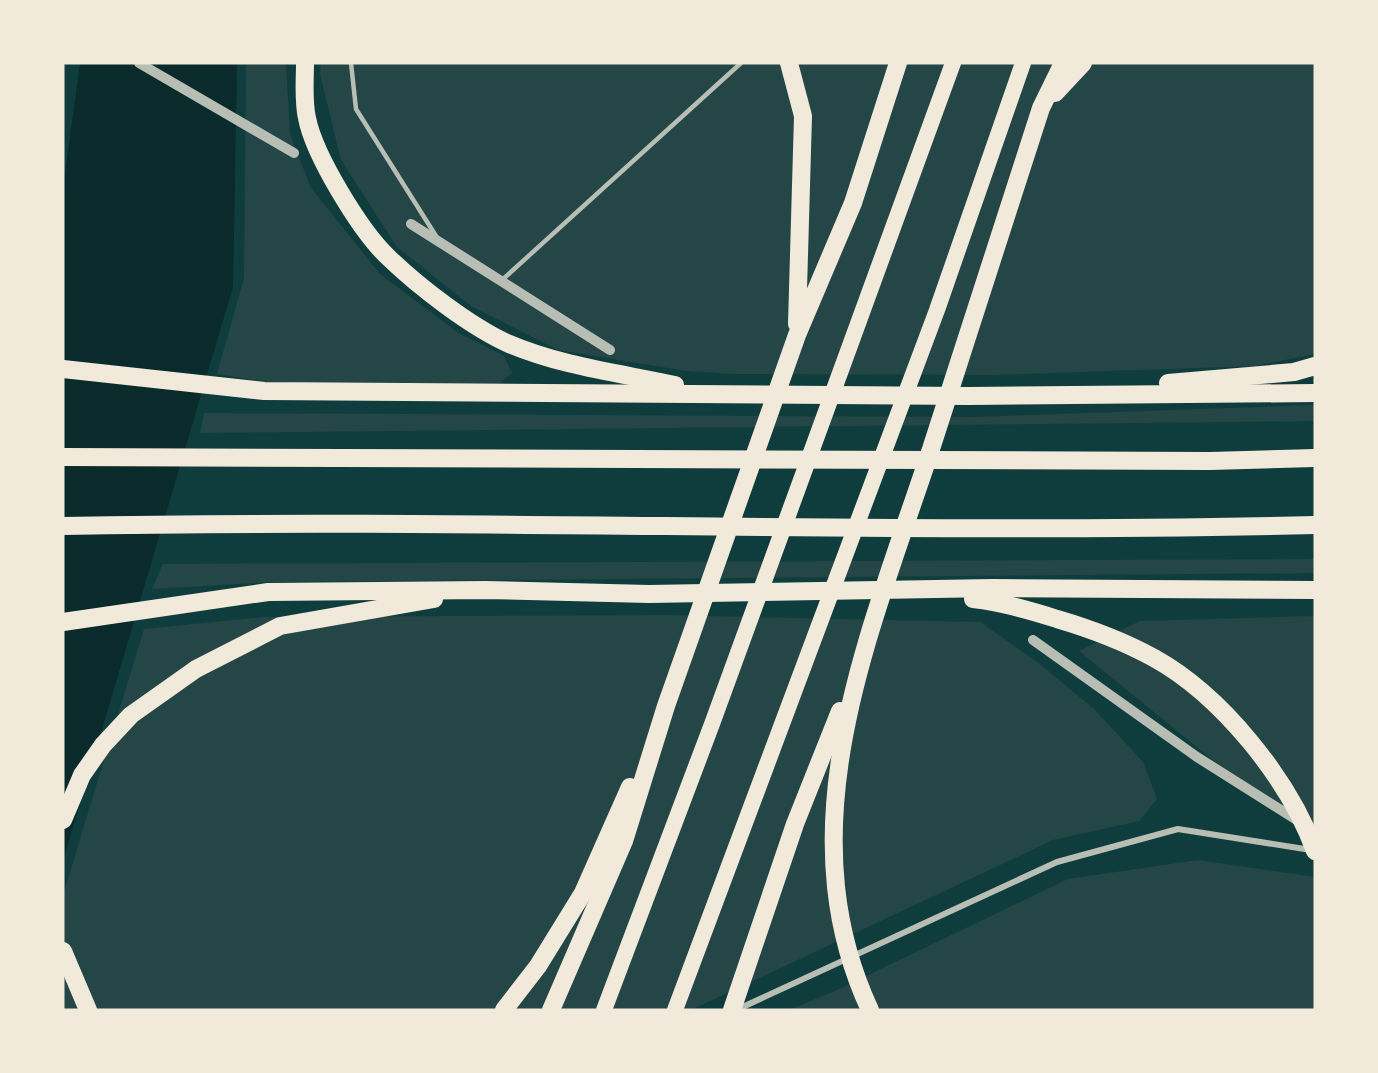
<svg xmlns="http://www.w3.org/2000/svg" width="1378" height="1073" font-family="'Source Serif 4',serif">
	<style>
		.green { fill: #244646 }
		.water { fill: #0a2a2b }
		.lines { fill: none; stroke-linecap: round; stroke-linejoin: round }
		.service { stroke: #b8beb3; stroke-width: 4.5 }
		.minor { stroke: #b8beb3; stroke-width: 6 }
		.tertiary { stroke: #b8beb3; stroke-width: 10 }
		.trunk { stroke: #f1e9da; stroke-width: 16 }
		.motorway { stroke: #f1e9da; stroke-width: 18 }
	</style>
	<rect width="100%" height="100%" fill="#0f3d3e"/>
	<g class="green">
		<polygon points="246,63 286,63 290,134 311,188 380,274 460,334 504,356 512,373 496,386 266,382 217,374 244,278"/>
		<polygon points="321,63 1315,63 1315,354 1255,366 992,375 735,374 686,371 558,350 471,306 397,247 341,160 320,74"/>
		<polygon points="1315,405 1315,421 200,433 204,413 977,417"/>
		<polygon points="1315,559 1315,573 271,582 152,589 163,564"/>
		<polygon points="666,615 980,622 1040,664 1095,710 1143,762 1157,799 1139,821 1053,840 691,1010 63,1010 63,895 144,629 264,617"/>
		<polygon points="1315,616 1315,825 1257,796 1079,651 1140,621"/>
		<polygon points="1198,860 1315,877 1315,1010 789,1010 835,991 1068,879"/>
	</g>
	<polygon class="water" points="80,63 237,63 233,287 63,861 63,188"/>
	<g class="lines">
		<g class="service">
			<polyline points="351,63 356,109 436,236"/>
			<polyline points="501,281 741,63"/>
		</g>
		<polyline class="minor" points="736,1010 1057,862 1178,829 1311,850"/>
		<g class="tertiary">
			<polyline points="139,63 294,153"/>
			<polyline points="411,224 610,350"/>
			<polyline points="1033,640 1197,757 1300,822"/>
		</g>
		<g class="trunk">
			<polyline points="604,1010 712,724 953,63"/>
			<polyline points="675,1010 937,310 1023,63"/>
		</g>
		<g class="motorway">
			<path d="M305,63C305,80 303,101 307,118C314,155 361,232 389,258C419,287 470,326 507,343C560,366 619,373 675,385"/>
			<polyline points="789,63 803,116 797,324"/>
			<polyline points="1055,93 1083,63"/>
			<polyline points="63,369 264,391 969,396 1315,393"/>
			<polyline points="1168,383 1294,372 1315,366"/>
			<polyline points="63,457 1210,461 1315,458"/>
			<path d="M63,526C480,518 898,535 1315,525"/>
			<path d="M973,599C1002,602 1029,610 1057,619C1091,629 1123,641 1154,658C1221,695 1289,779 1315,851"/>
			<polyline points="63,622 268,592 486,590 649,594 993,588 1315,590"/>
			<polyline points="63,820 82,775 103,745 131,715 196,669 280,626 434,599"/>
			<polyline points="63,951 88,1010"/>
			<polyline points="504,1010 538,966 583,893 630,787"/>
			<polyline points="551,1010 624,841 666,706 797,335 853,203 898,63"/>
			<polyline points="732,1010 795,824 840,711"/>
			<path d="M870,1010C783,824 872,629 931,449C968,335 1005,221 1041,108L1063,63"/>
		</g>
	</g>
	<rect width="1378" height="1073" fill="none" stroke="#f1e9da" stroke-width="129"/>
</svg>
